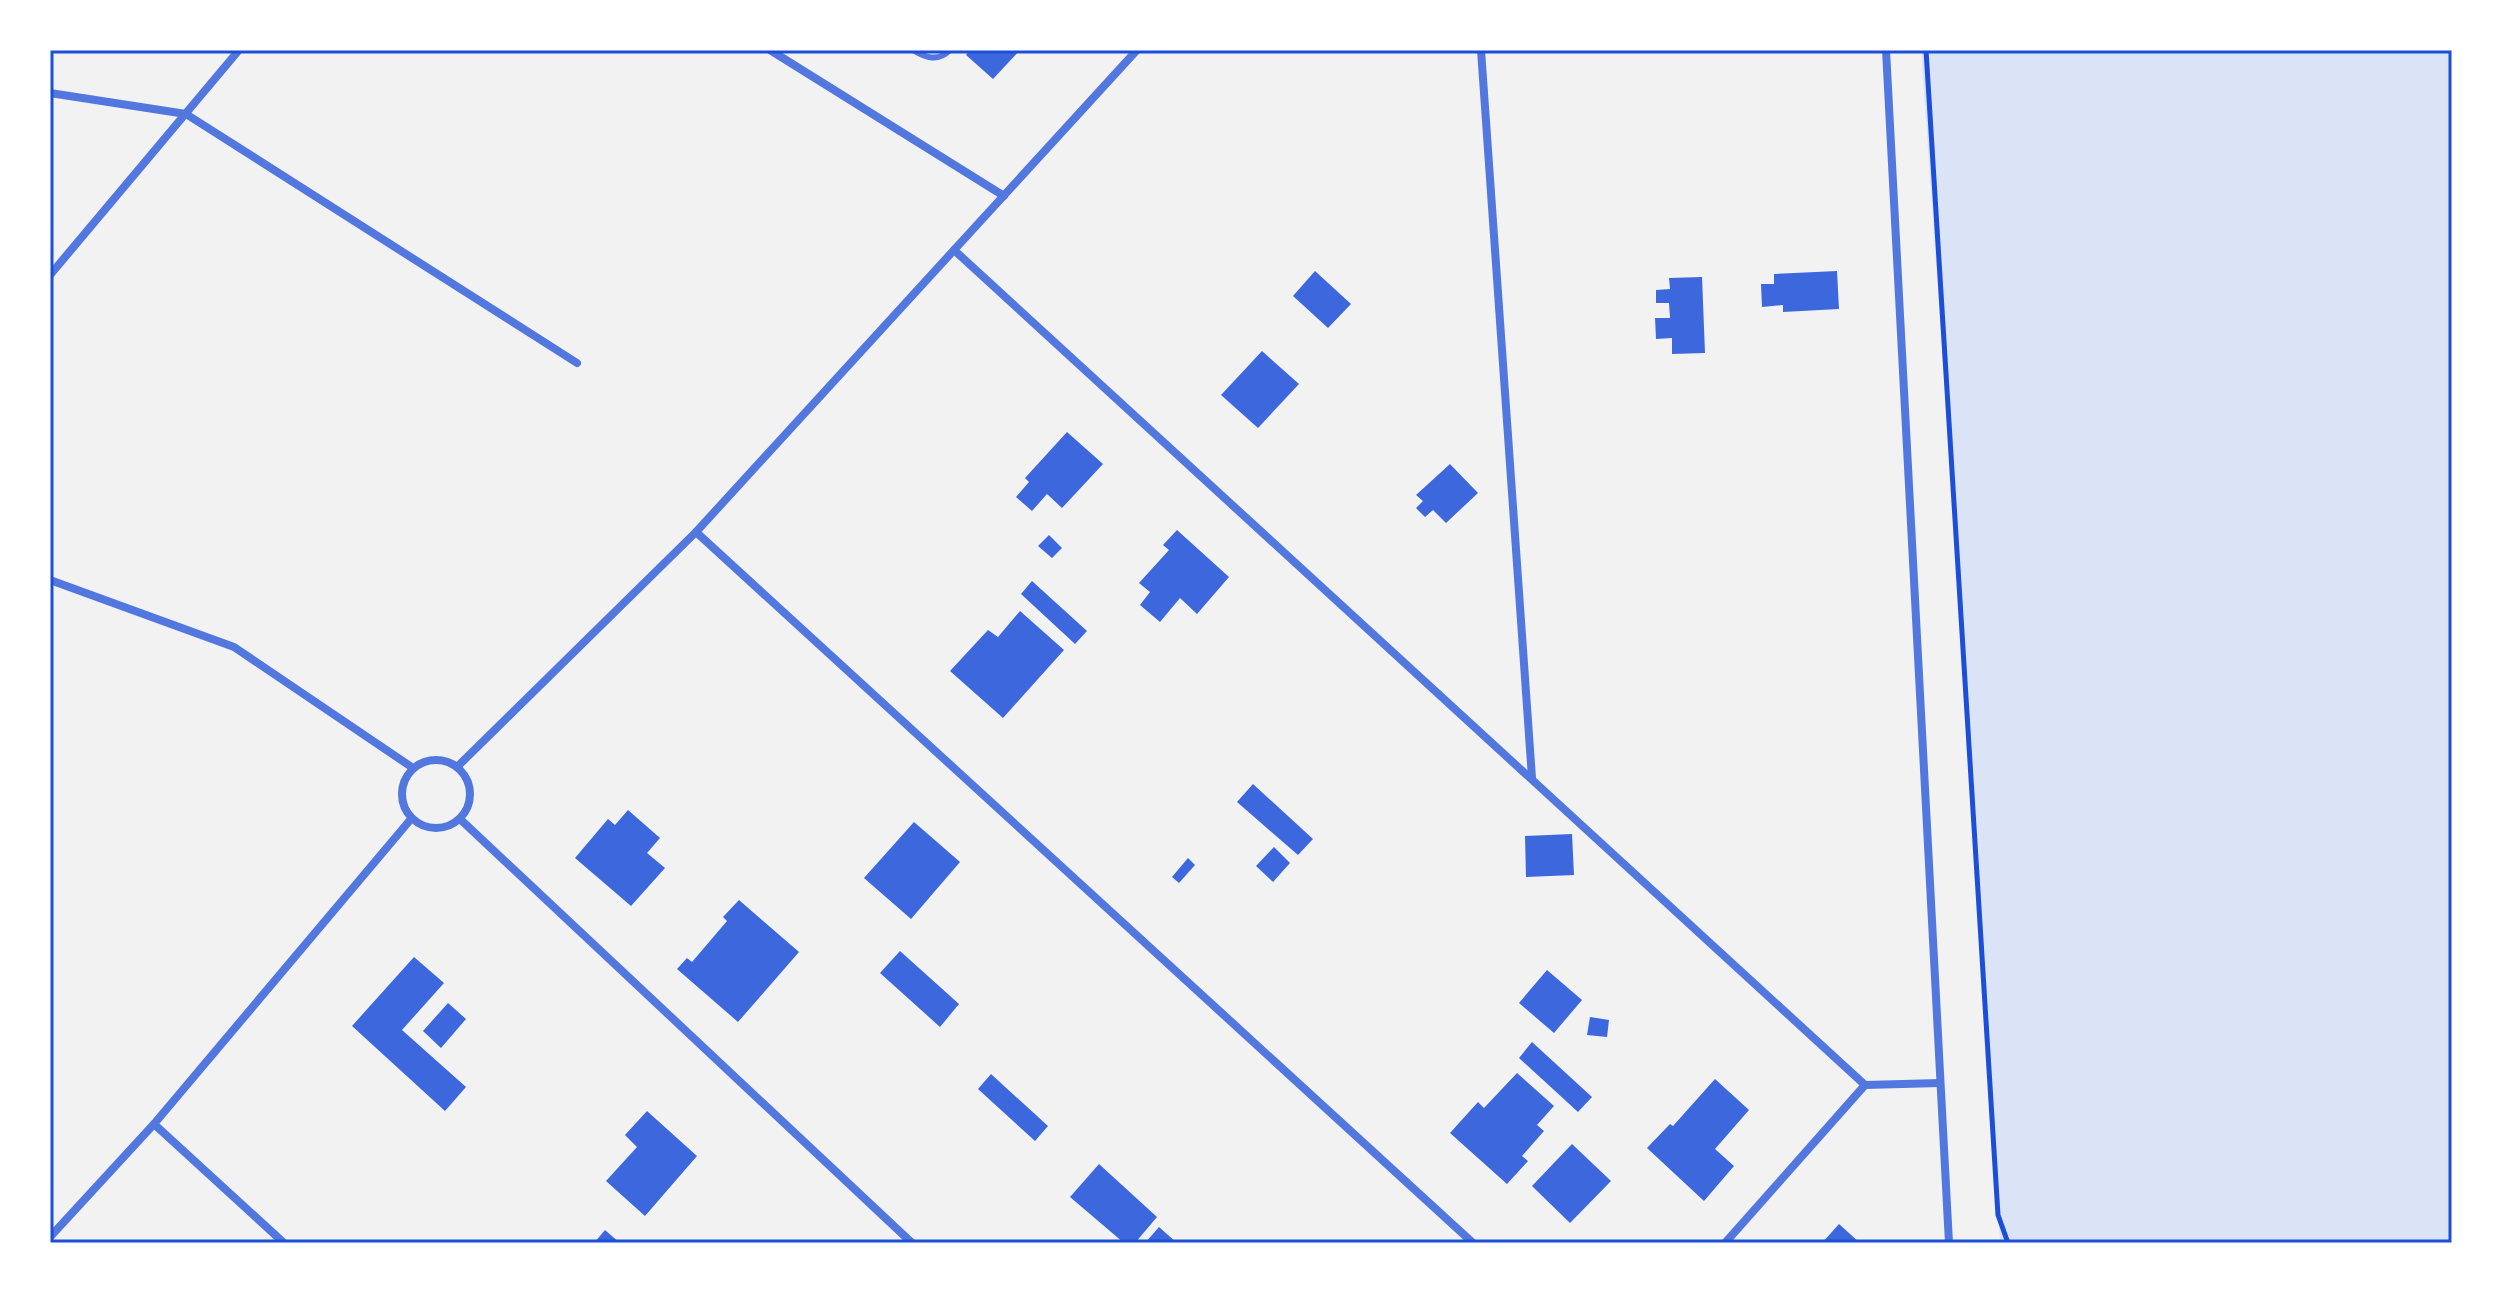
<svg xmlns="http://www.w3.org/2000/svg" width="2502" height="1293" font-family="Ubuntu,sans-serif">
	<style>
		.green { fill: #dbe4f7 }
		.building { fill: #3d67dc }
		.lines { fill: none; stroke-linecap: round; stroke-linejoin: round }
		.path { stroke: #1d4ed8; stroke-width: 5 }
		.service { stroke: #5277de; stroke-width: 6 }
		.minor { stroke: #5277de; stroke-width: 8 }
		.neatline { fill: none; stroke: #1d4ed8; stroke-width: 3 }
	</style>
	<rect width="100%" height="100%" fill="#f2f2f2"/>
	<polygon class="green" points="1921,50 2452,50 2452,1243 2000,1243 1969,733"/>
	<g class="building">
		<polygon points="970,50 1020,50 993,79 966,55"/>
		<polygon points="1315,271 1351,304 1328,328 1293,296"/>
		<polygon points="1837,271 1839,309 1783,312 1783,305 1762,307 1761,284 1774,284 1774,274"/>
		<polygon points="1702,277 1705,353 1672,354 1672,338 1656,339 1655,318 1670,318 1669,303 1656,303 1656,290 1670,289 1669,278"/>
		<polygon points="1262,351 1299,384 1258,428 1221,395"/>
		<polygon points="1067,432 1103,464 1062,508 1047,494 1032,511 1016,497 1029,482 1025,478"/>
		<polygon points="1450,464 1478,493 1446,523 1433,510 1425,517 1416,508 1423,501 1416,495"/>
		<polygon points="1177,530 1229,577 1197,614 1180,598 1160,622 1140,605 1150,592 1139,583 1169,550 1163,545"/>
		<polygon points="1049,535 1062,548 1052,558 1038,546"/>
		<polygon points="1032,581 1087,631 1075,644 1021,594"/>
		<polygon points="1020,611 1064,650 1003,718 950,671 988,630 998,637"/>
		<polygon points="1253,784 1313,839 1298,855 1237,802"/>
		<polygon points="628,810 660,838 647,853 665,868 631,906 575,858 608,819 615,825"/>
		<polygon points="914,822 960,862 911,919 864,878"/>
		<polygon points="1572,834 1574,875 1526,877 1525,836"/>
		<polygon points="1274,847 1290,863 1273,882 1256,866"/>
		<polygon points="1188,858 1195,865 1179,883 1172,877"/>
		<polygon points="739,900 799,952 738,1022 677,969 687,958 692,962 727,921 723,917"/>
		<polygon points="900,951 959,1004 940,1027 880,973"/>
		<polygon points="414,957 444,983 402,1030 466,1087 445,1111 352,1026"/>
		<polygon points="1547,970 1582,1000 1554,1033 1519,1003"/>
		<polygon points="448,1003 466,1019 441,1048 423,1031"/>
		<polygon points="1590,1017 1609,1020 1607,1037 1587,1035"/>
		<polygon points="1532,1042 1592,1097 1578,1112 1519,1058"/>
		<polygon points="1517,1073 1554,1106 1537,1125 1544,1131 1522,1156 1528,1161 1507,1184 1450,1133 1478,1102 1484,1108"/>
		<polygon points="991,1074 1048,1126 1035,1141 978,1089"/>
		<polygon points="1715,1079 1749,1110 1715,1149 1734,1166 1704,1201 1647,1148 1670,1124 1673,1126"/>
		<polygon points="647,1111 697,1156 645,1216 606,1181 637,1147 625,1135"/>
		<polygon points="1572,1144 1611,1181 1570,1223 1532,1186"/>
		<polygon points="1099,1164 1157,1217 1135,1243 1124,1243 1070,1197"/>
		<polygon points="1839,1224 1860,1243 1822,1243"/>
		<polygon points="1159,1227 1177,1243 1145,1243"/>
		<polygon points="605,1230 620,1243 594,1243"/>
	</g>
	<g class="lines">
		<polyline class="path" points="1926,50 1998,1215 2008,1243"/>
		<path class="service" d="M913,50C926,58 938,62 950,50"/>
		<g class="minor">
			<polyline points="770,50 1004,196"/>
			<polyline points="1481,50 1532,778"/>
			<polyline points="1886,50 1949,1243"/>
			<polyline points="50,93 186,114 577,363"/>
			<polyline points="954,250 1865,1085"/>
			<polyline points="50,275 239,50"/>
			<polyline points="696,532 1473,1243"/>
			<polyline points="50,580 234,647 413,768"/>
			<circle cx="436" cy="794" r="34"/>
			<polyline points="457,767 696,532 1137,50"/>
			<polyline points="460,819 912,1243"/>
			<polyline points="154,1124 284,1243"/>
			<polyline points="50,1237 154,1124 411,819"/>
			<polyline points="1725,1243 1865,1085 1940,1083"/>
		</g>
	</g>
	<rect width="2502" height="1293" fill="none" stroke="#ffffff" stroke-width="104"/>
	<rect x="52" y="52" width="2398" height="1189" class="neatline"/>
</svg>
